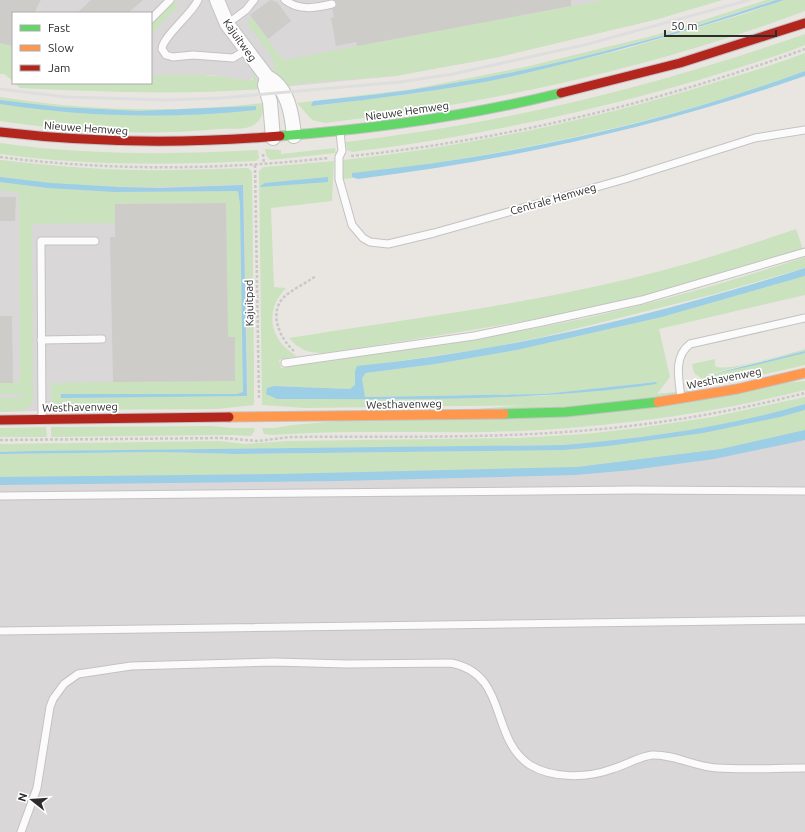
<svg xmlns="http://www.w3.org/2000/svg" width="805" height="832" font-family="Ubuntu,sans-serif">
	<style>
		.industrial { fill: #dad7d9 }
		.green { fill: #cbe2be }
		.water { fill: #9ccee5 }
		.building { fill: #ceccc9 }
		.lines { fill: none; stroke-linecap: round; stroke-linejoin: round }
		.lane-casing { stroke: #c4c2c2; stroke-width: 9 }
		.street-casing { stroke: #c4c2c2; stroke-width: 16 }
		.fast-casing { stroke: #c4c2c2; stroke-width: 11 }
		.slow-casing { stroke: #c4c2c2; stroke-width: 11 }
		.jam-casing { stroke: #c4c2c2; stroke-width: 11 }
		.path { stroke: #c8c8c7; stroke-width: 2.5; stroke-dasharray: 3 2; stroke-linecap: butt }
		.lane { stroke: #fcfbfb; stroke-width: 7 }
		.street { stroke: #fcfbfb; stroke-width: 14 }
		.fast { stroke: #63d668; stroke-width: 9 }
		.slow { stroke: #ff974d; stroke-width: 9 }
		.jam { stroke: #b3261e; stroke-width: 9 }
		.rail { stroke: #dededf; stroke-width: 3 }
		.labels { text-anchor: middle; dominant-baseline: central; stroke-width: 3.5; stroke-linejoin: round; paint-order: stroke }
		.street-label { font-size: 11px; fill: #2c2c2c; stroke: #fff }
	</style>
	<rect width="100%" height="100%" fill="#e9e6e2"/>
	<g class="industrial">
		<polygon points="0,0 722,0 658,19 499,57 395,76 262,89 253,77 250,81 211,75 151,76 151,13 13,13 13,74 0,74"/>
		<polygon points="0,160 84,169 133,171 248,168 252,172 254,405 0,412"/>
		<polygon points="805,415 805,832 0,832 0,460 478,454"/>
	</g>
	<g class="green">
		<polygon points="604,0 722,0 658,19 499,57 395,76 301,83 285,87 275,74 273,59 247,23 251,17 283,60"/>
		<path d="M766,0H776C690,28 603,54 514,72C447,86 380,95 313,101L311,105L312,106L419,93L518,75L625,49L744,14L784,0H805V11C650,69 489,104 325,123L312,120L297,103L413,89L525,67L656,35Z"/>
		<polygon points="173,1 179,5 151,35 151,25"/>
		<path d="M805,34V45L793,50C649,99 504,133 352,152L347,150L346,142C506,123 653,87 805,34Z"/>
		<polygon points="0,43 13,45 13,81 4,74 0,74"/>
		<path d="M805,53V71C709,107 607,132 506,151C455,160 404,169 353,173V178L343,179V160C461,147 579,123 693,89C730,78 768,67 805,53Z"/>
		<path d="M253,73L262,89C181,95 101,92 20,88L15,83H151V76C187,74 214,74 250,81L253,79L252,74Z"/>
		<path d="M0,97C87,111 175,113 263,103C265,113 260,124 249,127C240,130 229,128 219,129C147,136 72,132 0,121Z"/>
		<path d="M0,143C85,155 172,155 258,150L259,158L256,161C170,165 85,166 0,154Z"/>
		<polygon points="335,148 336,153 270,160 266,155 265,149 281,150 281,154"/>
		<path d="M0,160C83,170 165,173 248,168L252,172L254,405L217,409L59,410C49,404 51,393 51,383L235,380V337H228L226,203L115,204V223L32,224L33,402L26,410L0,412V398L22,397L23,394H0V383L20,382L19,193L0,190V182L48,188L115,192L238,191L240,204L243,392L238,394H61V397L195,395L245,396L248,393L244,187L241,184C160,188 80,189 0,177Z"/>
		<path d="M334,161L332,201L271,208L274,287L286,288C264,311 269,340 297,356L279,360L281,368C375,354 469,342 562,323C644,306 726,283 805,257V268L711,295L543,337L481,349L373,365L355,371V385L350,389L274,386L277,399L540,396L657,384L656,382L544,394L365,397L362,378L366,373L436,364L517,350L662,317L805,276V295L659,329L670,377L657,394L561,405L305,408L262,405L259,171L263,167Z"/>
		<path d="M796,229L803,249C649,304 484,330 323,353C308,353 298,349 289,338C393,321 500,308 602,285C668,271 732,251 796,229Z"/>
		<path d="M805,349V351L708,374V375L805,353V365L712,386L694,373L692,364L715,359V366C724,373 791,353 805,349Z"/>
		<path d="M805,381V390C702,416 596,429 490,432C417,433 344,430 272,435L264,434L262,428H274L292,425Z"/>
		<path d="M805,397V404C727,428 645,438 564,445L0,452V444L220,441L245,444L287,441L517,438L585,434L638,428L712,417Z"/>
		<path d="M805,410V430L721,449L577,467L278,474L0,477V454L160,452L237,454L563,450C646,443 724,430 805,410Z"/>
		<polygon points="211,426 233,428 254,428 255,430 251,436 232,435 51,437 51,427"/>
		<polygon points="46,427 47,437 0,437 0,428"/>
	</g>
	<g class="water">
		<path d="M776,0H784C697,29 608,54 518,75C450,90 381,98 312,106L311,105L313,101C356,97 399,92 442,85C556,67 668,37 776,0Z"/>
		<path d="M805,71V76C659,127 511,160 358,179L352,177V173C506,157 660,125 805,71Z"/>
		<path d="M0,100L59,107L138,111L256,106V110C171,119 84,117 0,104Z"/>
		<polygon points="0,177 51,183 119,187 160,188 243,185 247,396 61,398 61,394 237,394 243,392 240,204 238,191 115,192 48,188 0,182"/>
		<polygon points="328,177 328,182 261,187 260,186 265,183"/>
		<path d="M805,268V276L662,317L517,350L436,364L366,373L362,378L365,397L544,394L656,382L657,384C531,402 403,399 277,399L266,394L267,388L274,386L350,389L355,385V371L357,366C509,351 660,314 805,268Z"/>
		<polygon points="805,351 805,353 752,366 708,375"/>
		<path d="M805,404V410L780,417L703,433L608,446L563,450L237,454L160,452L0,454V452L33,451L564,445C646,438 727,427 805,404Z"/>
		<polygon points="805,430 805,440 714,459 632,470 575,475 338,481 0,485 0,477 278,474 577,467 721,449"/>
	</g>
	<g class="building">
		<polygon points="0,0 41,0 34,13 13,13 13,46 0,43"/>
		<polygon points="91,0 143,0 128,13 77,13"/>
		<polygon points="270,0 277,2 291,21 268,39 250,15"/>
		<polygon points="335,0 571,0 571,6 357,46 356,42 336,46 331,18 334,17 332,9 337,5"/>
		<polygon points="0,197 16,197 15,221 0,221"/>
		<polygon points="226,203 228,337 235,337 235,381 113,382 110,237 115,237 115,204"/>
		<polygon points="0,316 12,316 13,383 0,383"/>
	</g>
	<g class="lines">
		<g class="lane-casing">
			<g id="lane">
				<path d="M198,0C192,14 162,37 162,49L166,55L173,57L193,55L233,58L246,50"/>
				<path d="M285,0C299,11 315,8 332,4"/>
				<polyline points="151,19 170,0"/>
				<polyline points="227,24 246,10 254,0"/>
				<polyline points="340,132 342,151 339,157 339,179 352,225 363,238 370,242 388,244 434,233 625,179 755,138 805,130"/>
				<polyline points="41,340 102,339"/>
				<polyline points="285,363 474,336 542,322 642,300 805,252"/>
				<path d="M681,398C679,379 673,357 690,344L805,318"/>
				<polyline points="42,419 41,241 95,241"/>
				<polyline points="0,496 633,490 805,491"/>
				<polyline points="0,631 805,620"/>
				<path d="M21,832L37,788L50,707L53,699L64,684L78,674L131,666L274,662L347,664L451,663C509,674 489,738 530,765C553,779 588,778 612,769C626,765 638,757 652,755C674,754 695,767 717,768C746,770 776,768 805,768"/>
			</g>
		</g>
		<g class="street-casing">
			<g id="street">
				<path d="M217,0L227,24L267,77C288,87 292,114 294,136"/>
				<polyline points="267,77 265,85 270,102 273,138"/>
			</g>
		</g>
		<g class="fast-casing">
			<g id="fast">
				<path d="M280,136C374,129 469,116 561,93"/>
				<polyline points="504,414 566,412 658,402"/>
			</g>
		</g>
		<g class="slow-casing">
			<g id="slow">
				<polyline points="658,402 737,389 805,373"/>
				<polyline points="229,417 504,414"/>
			</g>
		</g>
		<g class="jam-casing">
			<g id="jam">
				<polyline points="561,93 680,63 805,23"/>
				<path d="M0,132C93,143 186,144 280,136"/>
				<polyline points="0,420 229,417"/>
			</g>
		</g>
		<g class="path">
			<polyline points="263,154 264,164"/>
			<path d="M351,156C506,140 660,102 805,49"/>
			<path d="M0,157C109,171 219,170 329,158"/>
			<polyline points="255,165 259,400"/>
			<path d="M294,351C280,339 268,313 284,297C293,289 306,283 316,276"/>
			<path d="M0,440L223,438L258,441L290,437C390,436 491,439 590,430C662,424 735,411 805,393"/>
		</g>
		<use href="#lane" class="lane"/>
		<use href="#street" class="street"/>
		<use href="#fast" class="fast"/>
		<use href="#slow" class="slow"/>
		<use href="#jam" class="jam"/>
		<polyline class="rail" points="0,89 66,97 167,100 221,98 400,82 453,74 584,45 749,0"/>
	</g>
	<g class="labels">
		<g class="street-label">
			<text transform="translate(240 40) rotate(55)">Kajuitweg</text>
			<text transform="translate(407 111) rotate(-8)">Nieuwe Hemweg</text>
			<text transform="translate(86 128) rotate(4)">Nieuwe Hemweg</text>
			<text transform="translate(553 199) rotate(-16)">Centrale Hemweg</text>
			<text transform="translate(249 303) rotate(-91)">Kajuitpad</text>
			<text transform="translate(724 378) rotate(-11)">Westhavenweg</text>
			<text transform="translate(404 404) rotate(-1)">Westhavenweg</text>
			<text transform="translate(80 407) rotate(-1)">Westhavenweg</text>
		</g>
	</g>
	<rect x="12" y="12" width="140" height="72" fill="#ffffff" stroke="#ababab"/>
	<rect x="20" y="25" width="20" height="6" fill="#63d668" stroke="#ababab"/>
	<text x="48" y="32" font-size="12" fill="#2c2c2c">Fast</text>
	<rect x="20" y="45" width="20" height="6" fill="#ff974d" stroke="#ababab"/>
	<text x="48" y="52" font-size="12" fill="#2c2c2c">Slow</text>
	<rect x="20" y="65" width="20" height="6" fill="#b3261e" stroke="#ababab"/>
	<text x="48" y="72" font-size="12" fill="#2c2c2c">Jam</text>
	<g transform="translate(32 800) rotate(287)" stroke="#ffffff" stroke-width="3" paint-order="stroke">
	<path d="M0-3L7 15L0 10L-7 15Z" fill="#2c2c2c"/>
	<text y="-6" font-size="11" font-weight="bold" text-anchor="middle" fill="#2c2c2c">N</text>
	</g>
	<path d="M665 30v6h111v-6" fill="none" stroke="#2c2c2c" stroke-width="2"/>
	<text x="671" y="30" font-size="12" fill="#2c2c2c" stroke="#ffffff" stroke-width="3" paint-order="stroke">50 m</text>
</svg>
